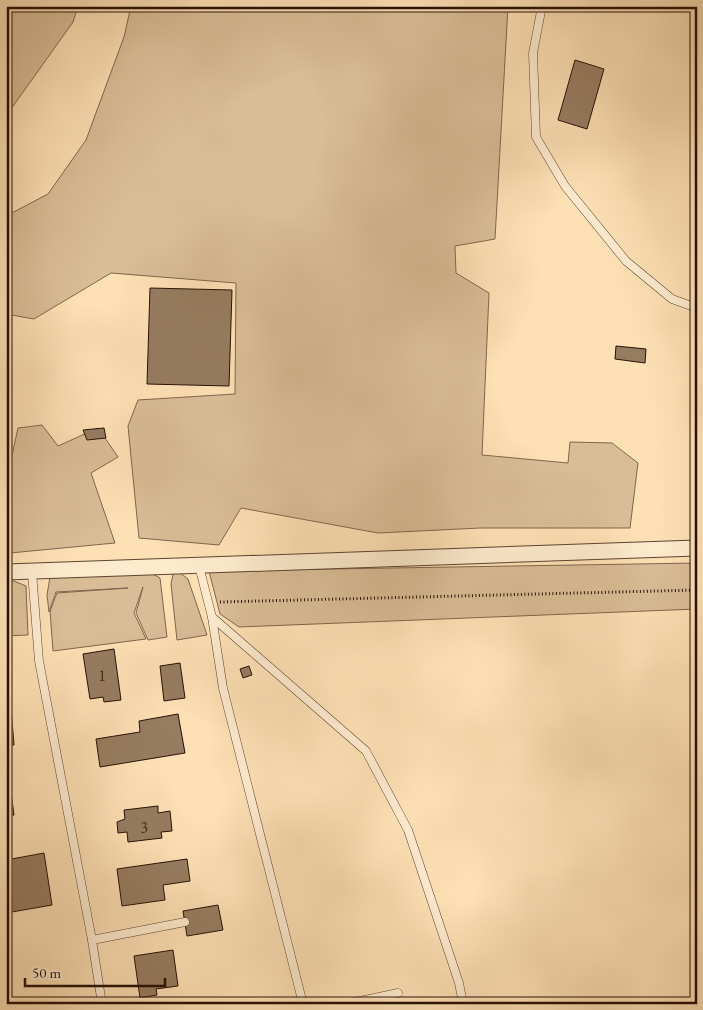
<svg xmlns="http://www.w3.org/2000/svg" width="703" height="1010" font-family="'EB Garamond',serif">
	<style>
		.green { fill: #d9bd96; stroke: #80664d }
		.building { fill: #967c60; stroke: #271004 }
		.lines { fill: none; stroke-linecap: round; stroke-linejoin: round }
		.service-casing { stroke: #5c4430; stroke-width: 9 }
		.minor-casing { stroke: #5c4430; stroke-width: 17 }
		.path { stroke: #271004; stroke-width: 3; stroke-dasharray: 1 2.5; stroke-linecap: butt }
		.service { stroke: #feebce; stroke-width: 8 }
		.minor { stroke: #feebce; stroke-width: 15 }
		.labels { text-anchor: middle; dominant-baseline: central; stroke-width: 4; stroke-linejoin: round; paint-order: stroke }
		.number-label { font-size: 16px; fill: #432b1b }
	</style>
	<rect width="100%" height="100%" fill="#fde0b4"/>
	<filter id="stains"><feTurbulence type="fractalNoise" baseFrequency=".004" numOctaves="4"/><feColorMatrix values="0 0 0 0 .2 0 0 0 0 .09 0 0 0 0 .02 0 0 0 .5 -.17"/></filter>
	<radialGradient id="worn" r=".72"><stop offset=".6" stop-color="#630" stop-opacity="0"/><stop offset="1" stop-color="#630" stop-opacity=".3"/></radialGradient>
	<g class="green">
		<polygon points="6,6 78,6 73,22 6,116"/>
		<polygon points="131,6 508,6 495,239 455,246 456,273 489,293 482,455 568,463 570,442 612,443 638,463 630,528 480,528 378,533 241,508 219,545 139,538 128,426 138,400 235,394 236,283 111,273 34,319 6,314 6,216 48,194 86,140 124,37"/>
		<polygon points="42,425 58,446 98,428 118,457 91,473 115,543 10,553 6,535 6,482 18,428"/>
		<polygon points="697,563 697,609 239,627 220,614 209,571"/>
		<polygon points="178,571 188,579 207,635 177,640 171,584 173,574"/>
		<polygon points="151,573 160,578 167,637 148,640 136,613 143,587 134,613 146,639 53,651 50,611 57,593 128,588 56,592 49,612 47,595 50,577"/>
		<polygon points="6,579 9,579 26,586 28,635 6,636"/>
	</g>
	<g class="building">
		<polygon points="575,60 604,69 587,129 558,120"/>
		<polygon points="150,288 232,290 229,386 147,384"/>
		<polygon points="616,346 646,349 645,363 615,359"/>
		<polygon points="104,428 106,438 87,440 83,430"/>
		<polygon points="114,649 121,700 104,702 103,697 90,699 83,654"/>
		<polygon points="180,663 185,698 164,701 160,666"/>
		<polygon points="249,666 252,675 243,678 240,669"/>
		<polygon points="6,708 11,708 14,745 6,746"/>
		<polygon points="178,714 185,753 100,767 96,739 140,732 139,721"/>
		<polygon points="6,778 9,778 14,815 6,816"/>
		<polygon points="158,806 158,813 170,811 172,831 161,832 162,838 128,842 127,832 118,833 117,822 125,819 124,810"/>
		<polygon points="44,853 52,905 6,913 6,860"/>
		<polygon points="187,859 190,881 163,885 165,900 122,906 117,869"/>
		<polygon points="218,905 223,930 187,936 183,911"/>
		<polygon points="173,950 178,986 156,989 157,995 140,998 134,956"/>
	</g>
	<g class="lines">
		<g class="service-casing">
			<g id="service">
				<polyline points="542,6 533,53 536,137 565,186 626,261 672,299 697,308"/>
				<polyline points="199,566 212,617 223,688 303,1004"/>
				<polyline points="32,572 39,661 92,940 102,1004"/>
				<polyline points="212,617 366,751 408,830 459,983 463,1004"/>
				<polyline points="92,940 185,922"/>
				<polyline points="346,1004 398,993"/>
			</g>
		</g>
		<g class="minor-casing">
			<polyline id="minor" points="6,572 697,548"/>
		</g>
		<polyline class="path" points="220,602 697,590"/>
		<use href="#service" class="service"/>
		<use href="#minor" class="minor"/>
	</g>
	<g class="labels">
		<g class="number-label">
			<text x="102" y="675">1</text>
			<text x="144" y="827">3</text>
		</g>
	</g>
	<rect width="703" height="1010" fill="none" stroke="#fde0b4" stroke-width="25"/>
	<rect x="8" y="8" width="688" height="995" fill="none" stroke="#271004" stroke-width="2.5"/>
	<rect x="12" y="12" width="678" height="985" fill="none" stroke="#271004"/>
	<path d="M25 978v8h140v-8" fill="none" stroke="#271004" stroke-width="2.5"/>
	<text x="32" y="978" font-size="15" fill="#271004" stroke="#feebce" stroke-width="4" paint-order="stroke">50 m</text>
	<rect width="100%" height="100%" filter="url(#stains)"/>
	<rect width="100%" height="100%" fill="url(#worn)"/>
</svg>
